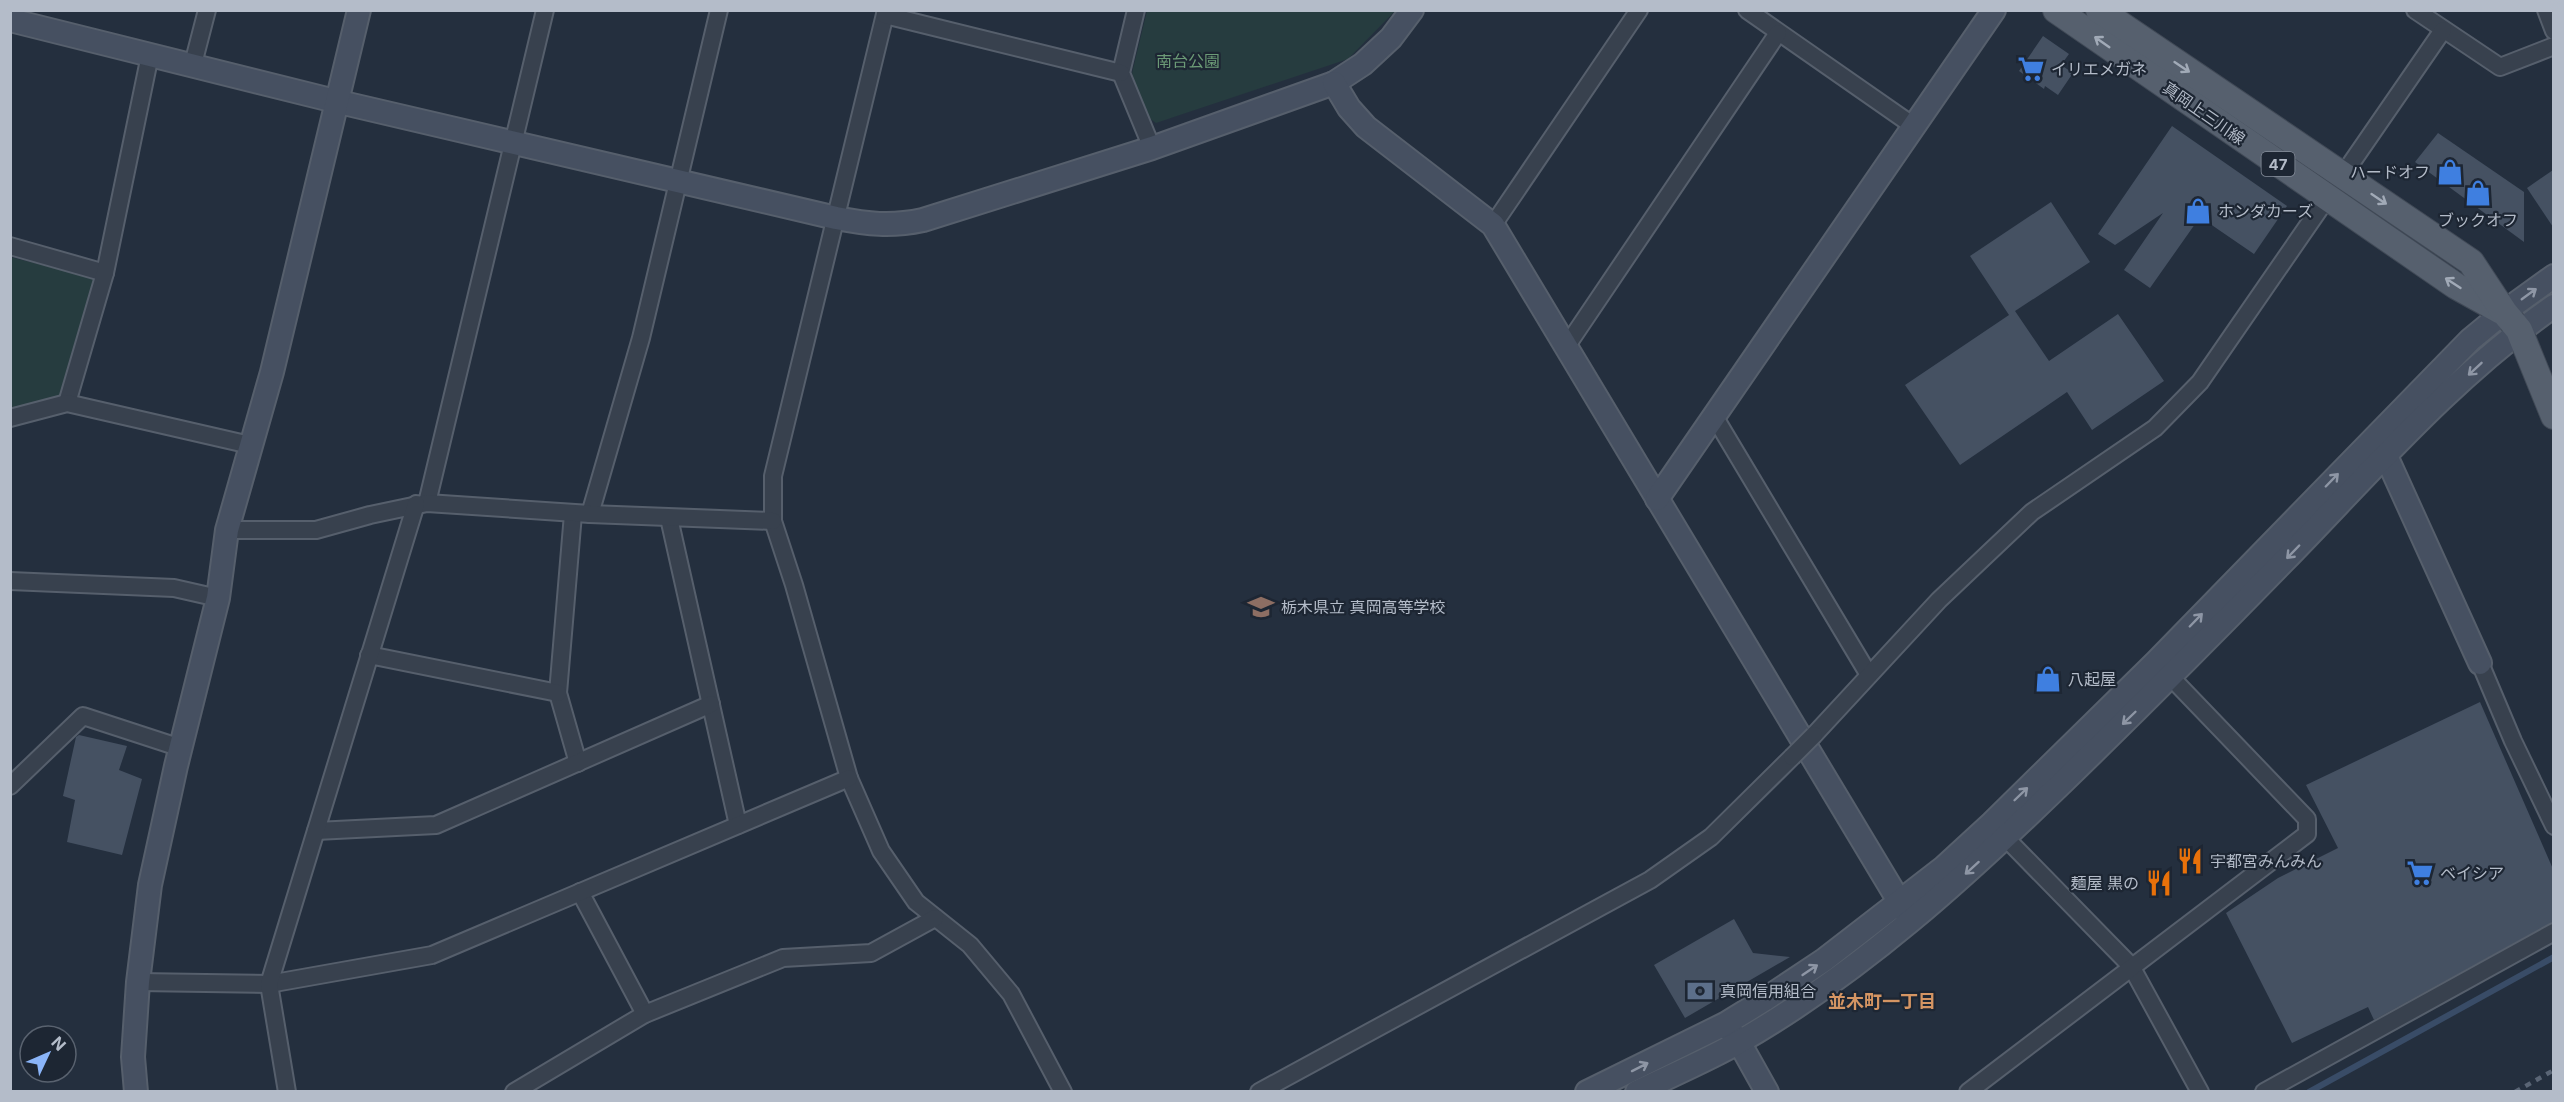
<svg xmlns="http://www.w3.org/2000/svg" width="2564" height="1102" font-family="Inter,'Noto Sans JP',sans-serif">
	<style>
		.green { fill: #263c3f }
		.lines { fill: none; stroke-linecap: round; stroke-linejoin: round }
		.stream { stroke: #394c67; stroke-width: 6 }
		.building { fill: #455162 }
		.street-casing { stroke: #565f6c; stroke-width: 20 }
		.secondary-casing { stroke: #565f6c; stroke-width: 26 }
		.primary-casing { stroke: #414a57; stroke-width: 28 }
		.street { stroke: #38414e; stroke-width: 16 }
		.secondary { stroke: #465061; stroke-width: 22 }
		.primary { stroke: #56606e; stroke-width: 26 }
		.rail { stroke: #5a6575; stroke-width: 4.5; stroke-dasharray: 6 6; stroke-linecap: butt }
		.street-bridge-casing { stroke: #565f6c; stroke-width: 20; stroke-linecap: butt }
		.street-bridge { stroke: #38414e; stroke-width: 16 }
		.oneway { stroke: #a1aab7 }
		.oneway2 { stroke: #8e96a5 }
		.labels { text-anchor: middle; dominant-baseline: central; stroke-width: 4.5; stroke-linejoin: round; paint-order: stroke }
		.shield { fill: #1d2633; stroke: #878f9c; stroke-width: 1.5 }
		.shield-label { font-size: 15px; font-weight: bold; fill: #b4bcc9 }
		.park-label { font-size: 16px; fill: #6b9a76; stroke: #1d2633 }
		.poi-label { font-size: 16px; fill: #b4bcc9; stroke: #1d2633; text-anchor: start }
		.street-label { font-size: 16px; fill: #b4bcc9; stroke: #1d2633 }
		.neighbourhood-label { font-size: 18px; font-weight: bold; fill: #d59563; stroke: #1d2633 }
	</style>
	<rect width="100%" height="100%" fill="#242f3e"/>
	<g class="green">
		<polygon points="1147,11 1395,11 1348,59 1156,123 1146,116 1132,73"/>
		<polygon points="10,257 95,278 62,396 10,410"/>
	</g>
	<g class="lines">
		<polyline class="stream" points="2309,1092 2554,957"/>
	</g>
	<g class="building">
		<polygon points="2043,36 2069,54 2061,65 2073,73 2058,95 2045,86 2044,89 2019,71"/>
		<polygon points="2172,126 2287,206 2254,254 2200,217 2150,288 2124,270 2163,213 2115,245 2098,234"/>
		<polygon points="2438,133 2524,192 2524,242 2415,162"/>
		<polygon points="2553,170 2553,227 2527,188"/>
		<polygon points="2051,202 2090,262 2015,311 2049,361 2118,314 2164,381 2092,430 2067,392 1960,465 1905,385 2009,315 1970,256"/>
		<polygon points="2480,702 2553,869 2553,922 2374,1020 2368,1007 2292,1043 2226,913 2278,878 2338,848 2306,785"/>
		<polygon points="79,735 127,746 119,770 142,779 122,855 67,842 75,800 63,796 76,737"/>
		<polygon points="1734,919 1753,953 1790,957 1685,1018 1654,965"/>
	</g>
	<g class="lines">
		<g class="street-casing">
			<g id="street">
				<polyline points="886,10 773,476 773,521 794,585 849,778 881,851 916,902 970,945 1011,994 1063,1092"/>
				<polyline points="1136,10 1121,73 1152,148"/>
				<polyline points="1747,10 1915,127"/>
				<polyline points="2415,10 2500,67 2554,46"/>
				<polyline points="2546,10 2554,31"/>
				<polyline points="885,15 1121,73"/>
				<polyline points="193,64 207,10"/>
				<polyline points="2343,175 2443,30"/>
				<polyline points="1493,225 1639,10"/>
				<polyline points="10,246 105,273"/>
				<polyline points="1566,347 1778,33"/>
				<polyline points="67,403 105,273 150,55"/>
				<polyline points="1714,416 1869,675"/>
				<polyline points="10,418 67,403 250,445"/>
				<polyline points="427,503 545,10"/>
				<polyline points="573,514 558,693 578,763"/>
				<polyline points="590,514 641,338 719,10"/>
				<polyline points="669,518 738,825"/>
				<polyline points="227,530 316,530 370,515 427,503 590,514 773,521"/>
				<polyline points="10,581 174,588 218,598"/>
				<polyline points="369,655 558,693"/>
				<polyline points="2480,663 2513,741 2554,826"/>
				<polyline points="1814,735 1939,600 2032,512 2155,428 2200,382 2327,198"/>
				<polyline points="10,786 83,716 181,748"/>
				<polyline points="1997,829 2131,966 2200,1092"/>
				<polyline points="316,831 436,825 711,704"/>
				<polyline points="580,892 645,1014"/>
				<polyline points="138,982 269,984 432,955 849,778"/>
				<polyline points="287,1092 269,984 416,504"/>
				<polyline points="514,1092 645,1014 783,958 871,953 935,918"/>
				<polyline points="1259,1092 1650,880 1711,837 1792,757"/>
				<polyline points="1968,1092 2307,834 2307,819 2162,668"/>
				<polyline points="2264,1092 2554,932"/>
			</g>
		</g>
		<g class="secondary-casing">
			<g id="secondary">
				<path d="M10,20L335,101L836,218C868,224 890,227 923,220L1152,148L1334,83L1363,64L1391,38L1412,10"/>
				<polyline points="1334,83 1349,108 1366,127 1493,225 1908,916"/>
				<polyline points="2386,456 2480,663"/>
				<polyline points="1657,499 1994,10"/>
				<polyline points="1730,1030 1739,1042 1767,1092"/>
				<polyline points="136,1092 133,1057 138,982 150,885 176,766 218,598 227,530 272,372 359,10"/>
				<polyline points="1587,1092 1725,1024 1764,1000 1824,960 1943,868 1992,823 2156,662 2470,340 2504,312 2554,276"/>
				<path d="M1637,1092C1672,1075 1708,1060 1741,1041C1861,972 1965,877 2064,781C2138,709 2211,636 2284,561C2370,473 2452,377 2554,306"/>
			</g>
		</g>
		<g class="primary-casing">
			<g id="primary">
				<polyline points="2056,10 2456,286 2501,311"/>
				<polyline points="2099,10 2471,262 2504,312 2519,330 2554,416"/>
			</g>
		</g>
		<use href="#street" class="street"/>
		<use href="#secondary" class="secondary"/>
		<use href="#primary" class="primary"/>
		<polyline class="rail" points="2515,1092 2554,1070"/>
		<g class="street-bridge-casing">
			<polyline id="street-bridge" points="1792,757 1814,735"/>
		</g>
		<use href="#street-bridge" class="street-bridge"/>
	</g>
	<defs><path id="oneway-shaft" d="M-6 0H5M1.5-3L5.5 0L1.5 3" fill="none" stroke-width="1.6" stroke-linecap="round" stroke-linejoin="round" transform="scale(1.5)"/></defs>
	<g class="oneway">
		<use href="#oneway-shaft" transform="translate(2102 42) rotate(-145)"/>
		<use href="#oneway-shaft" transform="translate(2182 67) rotate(34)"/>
		<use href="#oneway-shaft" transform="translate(2379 199) rotate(34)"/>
		<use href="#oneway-shaft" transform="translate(2453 283) rotate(-147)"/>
	</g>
	<g class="oneway2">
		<use href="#oneway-shaft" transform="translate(2529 294) rotate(-36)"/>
		<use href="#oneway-shaft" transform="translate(2475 369) rotate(137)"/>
		<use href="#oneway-shaft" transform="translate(2332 480) rotate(-46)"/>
		<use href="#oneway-shaft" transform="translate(2293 552) rotate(134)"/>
		<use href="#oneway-shaft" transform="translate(2196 620) rotate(-46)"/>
		<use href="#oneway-shaft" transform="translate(2129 718) rotate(136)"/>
		<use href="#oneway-shaft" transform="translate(2021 794) rotate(-44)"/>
		<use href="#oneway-shaft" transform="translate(1972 868) rotate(138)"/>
		<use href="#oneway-shaft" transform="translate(1810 970) rotate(-34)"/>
		<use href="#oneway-shaft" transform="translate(1640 1067) rotate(-27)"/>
	</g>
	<defs>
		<g id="supermarket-bare" transform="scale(2.07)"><path d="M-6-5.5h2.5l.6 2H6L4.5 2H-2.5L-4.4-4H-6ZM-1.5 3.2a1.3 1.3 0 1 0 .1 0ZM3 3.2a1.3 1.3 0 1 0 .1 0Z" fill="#3f7fe0" stroke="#1d2633" stroke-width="2.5" paint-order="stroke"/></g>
		<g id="shop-bare" transform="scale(2.07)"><path d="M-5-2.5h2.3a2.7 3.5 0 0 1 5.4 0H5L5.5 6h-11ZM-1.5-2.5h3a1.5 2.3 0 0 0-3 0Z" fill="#3f7fe0" stroke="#1d2633" stroke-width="2.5" paint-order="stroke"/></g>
		<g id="school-bare" transform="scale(2.07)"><path d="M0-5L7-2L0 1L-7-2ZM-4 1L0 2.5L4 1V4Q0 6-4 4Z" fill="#8d6e63" stroke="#1d2633" stroke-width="2.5" paint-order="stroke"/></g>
		<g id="restaurant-bare" transform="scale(2.07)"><path d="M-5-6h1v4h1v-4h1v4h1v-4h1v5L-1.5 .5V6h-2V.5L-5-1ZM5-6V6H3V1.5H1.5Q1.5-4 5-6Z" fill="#e8710a" stroke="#1d2633" stroke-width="2.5" paint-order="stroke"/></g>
		<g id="bank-bare" transform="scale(2.07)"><path d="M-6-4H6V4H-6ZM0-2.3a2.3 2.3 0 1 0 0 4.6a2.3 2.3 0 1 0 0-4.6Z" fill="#5c6f8a" stroke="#1d2633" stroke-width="2.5" paint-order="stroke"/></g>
	</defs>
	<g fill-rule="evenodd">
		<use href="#supermarket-bare" x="2031" y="69"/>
		<use href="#shop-bare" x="2450" y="172"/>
		<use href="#shop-bare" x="2478" y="193"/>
		<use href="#shop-bare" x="2198" y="211"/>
		<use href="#school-bare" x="1261" y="607"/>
		<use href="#shop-bare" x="2048" y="679"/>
		<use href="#restaurant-bare" x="2190" y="861"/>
		<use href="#supermarket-bare" x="2420" y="873"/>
		<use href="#restaurant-bare" x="2159" y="883"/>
		<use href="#bank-bare" x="1700" y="991"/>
	</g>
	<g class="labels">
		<rect class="shield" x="2261.5" y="152" width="33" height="24" rx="4.5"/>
		<g class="shield-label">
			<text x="2278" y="164">47</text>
		</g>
		<g class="park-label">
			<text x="1188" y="61">南台公園</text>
		</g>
		<g class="poi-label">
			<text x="2051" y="69">イリエメガネ</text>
			<text x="2430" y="172" text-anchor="end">ハードオフ</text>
			<text x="2218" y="211">ホンダカーズ</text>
			<text x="2478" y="220" text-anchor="middle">ブックオフ</text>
			<text x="1281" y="607">栃木県立 真岡高等学校</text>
			<text x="2068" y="679">八起屋</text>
			<text x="2210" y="861">宇都宮みんみん</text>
			<text x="2440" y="873">ベイシア</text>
			<text x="2139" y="883" text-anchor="end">麺屋 黒の</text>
			<text x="1720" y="991">真岡信用組合</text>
		</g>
		<g class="street-label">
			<text transform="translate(2204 113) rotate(35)">真岡上三川線</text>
		</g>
		<g class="neighbourhood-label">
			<text x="1882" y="1001">並木町一丁目</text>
		</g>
	</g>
	<rect width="2564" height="1102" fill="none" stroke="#b4bcc9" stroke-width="24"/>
	<g transform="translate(48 1054) rotate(46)"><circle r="28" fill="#1d2633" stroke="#59626f" stroke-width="1.5"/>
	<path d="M0-4.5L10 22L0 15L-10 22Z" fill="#8ab4f8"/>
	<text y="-9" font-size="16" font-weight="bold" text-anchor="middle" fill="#b4bcc9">N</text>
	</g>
</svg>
